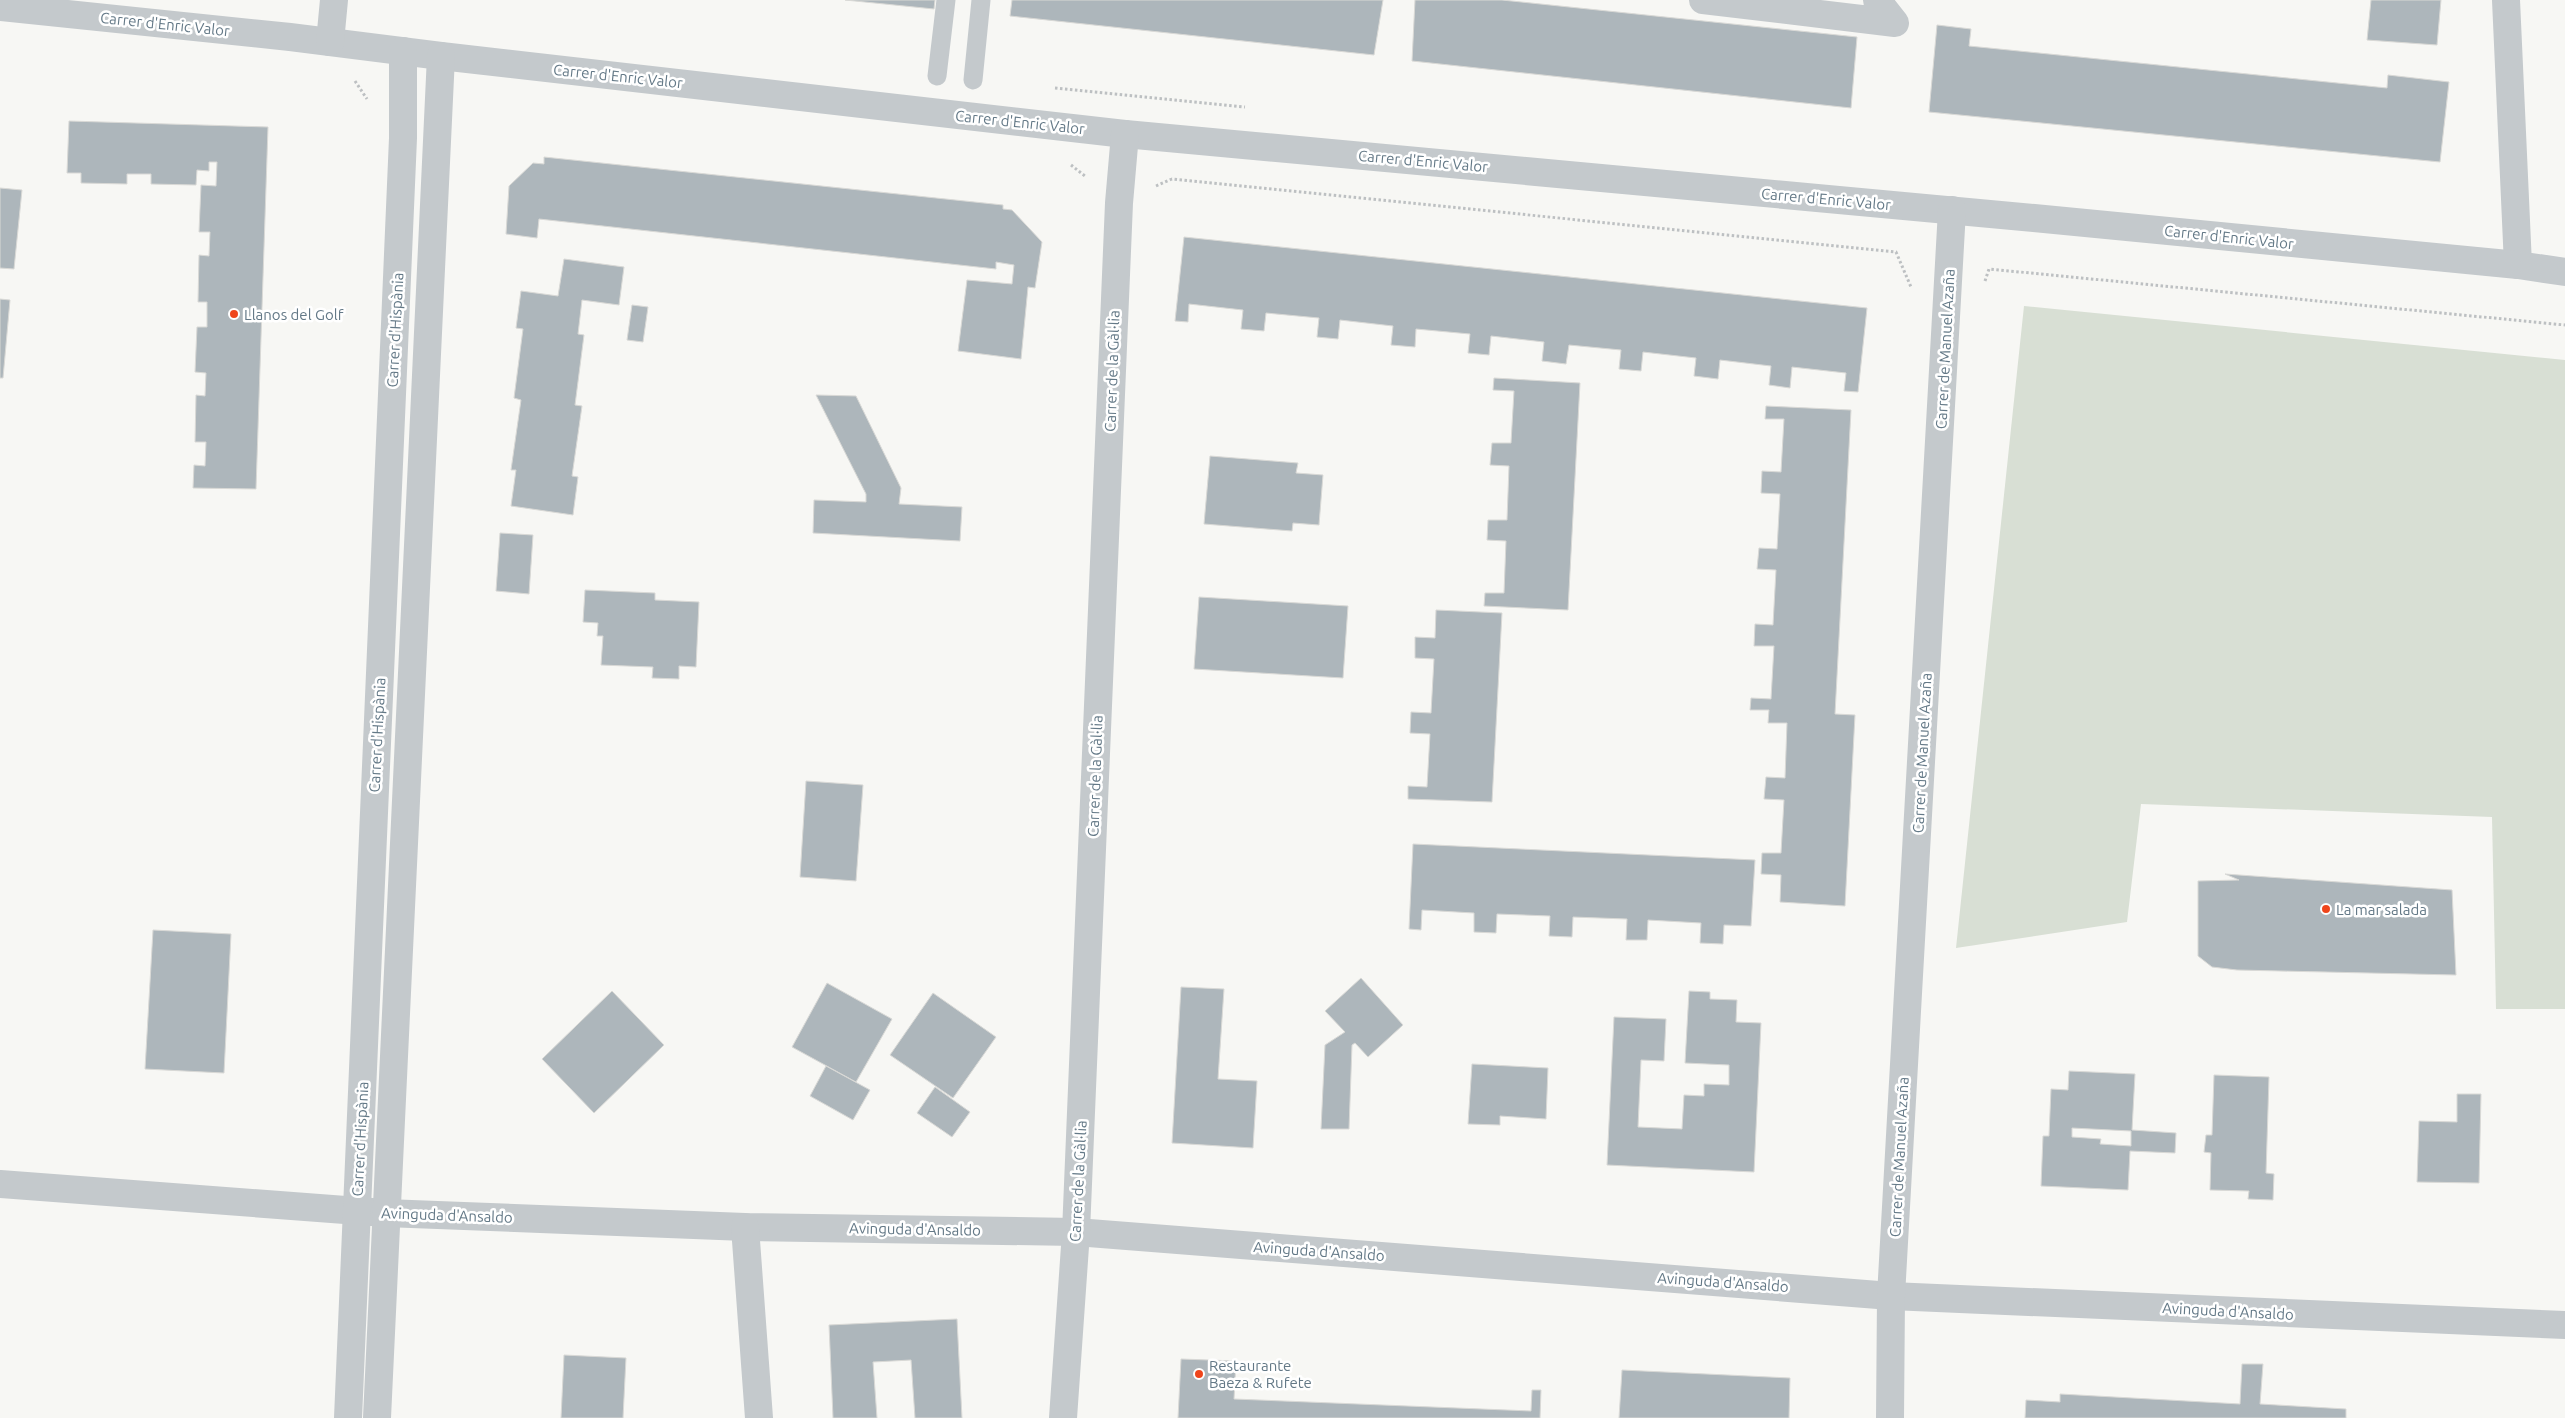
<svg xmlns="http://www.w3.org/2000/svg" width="2565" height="1418" font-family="Ubuntu,sans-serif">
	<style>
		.green { fill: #d8dfd4 }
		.building { fill: #adb6bb; stroke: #d9d9d6; fill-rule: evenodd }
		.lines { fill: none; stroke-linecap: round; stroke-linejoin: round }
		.path { stroke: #bdc0c2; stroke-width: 3; stroke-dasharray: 2.5 2.5; stroke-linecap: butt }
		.lane { stroke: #c4c9cc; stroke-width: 19 }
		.street { stroke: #c4c9cc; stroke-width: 28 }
		.poi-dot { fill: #ef451b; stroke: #fff; stroke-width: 2 }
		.labels { text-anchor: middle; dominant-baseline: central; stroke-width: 5; stroke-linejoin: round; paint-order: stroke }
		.street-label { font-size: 15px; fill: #647987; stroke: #fff }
		.poi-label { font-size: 15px; fill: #647987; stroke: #fff; text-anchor: start }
	</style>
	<rect width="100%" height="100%" fill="#f7f7f4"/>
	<polygon class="green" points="2024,306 2565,360 2565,1009 2496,1009 2492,817 2141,804 2127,922 1956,948"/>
	<g class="building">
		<polygon points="845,0 935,0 934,9"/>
		<polygon points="1012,0 1383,0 1374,55 1010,16"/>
		<polygon points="1415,0 1502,0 1857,37 1851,108 1412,61"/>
		<polygon points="2371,0 2441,0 2437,45 2367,40"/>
		<polygon points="1937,25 1971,29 1969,46 2387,88 2388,75 2449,82 2440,162 1929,112"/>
		<polygon points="69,121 268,127 256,489 193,488 194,465 205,466 206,442 195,442 196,395 205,396 206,373 195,372 197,327 207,327 207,302 198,302 199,255 209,256 210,232 199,232 201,185 216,186 217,162 209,162 209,171 197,170 196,185 151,184 151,174 127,174 127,184 81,183 81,173 67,173"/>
		<polygon points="544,157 1003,205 1003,209 1012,210 1042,242 1035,288 1028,287 1021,359 958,351 967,280 1012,284 1014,265 996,262 996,269 539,219 537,238 506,234 509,186 533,163 544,164"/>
		<polygon points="0,188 22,190 14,269 0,268"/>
		<polygon points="1184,237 1867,308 1858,392 1844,391 1846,373 1792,367 1790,388 1769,385 1771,366 1720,360 1718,379 1694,376 1696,358 1643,352 1641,371 1619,369 1621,350 1569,345 1566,364 1542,361 1544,342 1491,336 1489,355 1468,353 1470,334 1416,329 1415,347 1391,345 1393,326 1340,320 1338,339 1317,337 1319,318 1266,313 1264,331 1241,329 1243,310 1189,304 1188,322 1175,321"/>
		<polygon points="564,259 624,267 619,305 582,300 578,334 584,335 575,405 582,406 572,476 578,477 573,515 511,506 516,470 511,470 521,400 514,398 523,329 516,328 521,291 558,296"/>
		<polygon points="0,299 10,300 3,378 0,378"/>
		<polygon points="632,305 648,307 643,342 627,340"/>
		<polygon points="1494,378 1580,383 1568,610 1484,606 1485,593 1504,593 1506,541 1487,540 1488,520 1507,520 1509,466 1490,465 1492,443 1511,443 1514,391 1493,390"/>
		<polygon points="816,395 856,396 901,488 899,504 962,507 960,541 813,533 814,500 866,502 866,494"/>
		<polygon points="1766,406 1851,410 1835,714 1855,715 1845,906 1780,902 1781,875 1761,874 1762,853 1781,853 1784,800 1764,799 1766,777 1785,778 1787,723 1768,723 1769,710 1750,710 1751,698 1771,699 1774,646 1754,646 1755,624 1773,625 1776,570 1757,569 1759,548 1777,549 1780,494 1761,493 1762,471 1781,472 1784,419 1765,419"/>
		<polygon points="1210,456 1298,463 1296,473 1323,475 1319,525 1293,523 1292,531 1204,524"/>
		<polygon points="500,533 533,535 529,594 496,591"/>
		<polygon points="585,590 655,593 655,600 699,602 696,667 679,666 679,679 652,678 653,667 601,665 603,636 597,636 598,623 583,622"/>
		<polygon points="1199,597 1348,606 1343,678 1194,669"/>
		<polygon points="1436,610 1502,613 1492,802 1408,799 1408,786 1427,787 1430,734 1410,733 1411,712 1431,713 1434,659 1415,658 1415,637 1435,638"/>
		<polygon points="806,781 863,785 856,881 800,877"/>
		<polygon points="1413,844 1755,860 1751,926 1724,925 1723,944 1700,943 1701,923 1648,920 1647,940 1626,940 1627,919 1573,917 1572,937 1549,936 1550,916 1497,914 1496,933 1474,932 1474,913 1422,910 1421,930 1409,929"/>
		<polygon points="2225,874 2452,890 2456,975 2237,970 2212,967 2198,956 2198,881 2239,880"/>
		<polygon points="153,930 231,934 224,1073 145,1069"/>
		<polygon points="1361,978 1403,1025 1368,1057 1355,1043 1352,1045 1349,1129 1321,1129 1325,1045 1345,1032 1325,1011"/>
		<polygon points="827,983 892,1019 856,1082 792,1047"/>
		<polygon points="1181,987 1224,989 1218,1079 1257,1081 1253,1148 1172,1143"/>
		<polygon points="612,991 664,1045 594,1113 542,1059"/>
		<polygon points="1689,991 1710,992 1710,999 1737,1000 1736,1022 1761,1023 1754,1172 1607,1165 1614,1017 1666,1019 1664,1061 1641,1060 1638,1127 1682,1129 1684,1095 1704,1096 1704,1084 1729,1085 1729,1065 1685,1063"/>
		<polygon points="933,993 996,1037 953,1098 890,1055"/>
		<polygon points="1472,1064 1548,1068 1546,1119 1500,1116 1500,1125 1468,1124"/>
		<polygon points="826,1066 870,1090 853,1120 810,1096"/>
		<path d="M2069,1071L2135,1074L2132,1130L2176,1133L2175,1153L2130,1151L2128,1190L2041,1186L2043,1136H2049L2051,1089L2068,1090ZM2072,1128L2131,1131V1146L2100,1144L2101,1139L2072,1137Z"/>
		<polygon points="2214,1075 2269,1077 2266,1173 2274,1174 2273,1200 2248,1199 2249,1191 2210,1190 2211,1153 2204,1152 2206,1135 2212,1135"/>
		<polygon points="935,1087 970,1112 952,1137 917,1113"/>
		<polygon points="2457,1094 2481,1094 2479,1183 2417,1182 2419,1121 2457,1122"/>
		<polygon points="957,1319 962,1418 915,1418 911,1360 873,1362 877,1418 833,1418 829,1325"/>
		<polygon points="564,1355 626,1358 623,1418 561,1418"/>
		<polygon points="1181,1359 1236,1361 1234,1399 1531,1411 1532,1390 1541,1390 1540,1418 1178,1418"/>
		<polygon points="2242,1364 2263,1364 2260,1404 2346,1409 2346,1418 2025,1418 2026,1400 2060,1402 2060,1394 2240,1404"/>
		<polygon points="1622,1370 1790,1378 1789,1418 1619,1418"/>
	</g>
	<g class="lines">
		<g class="path">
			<polyline points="355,81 367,99"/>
			<polyline points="1055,88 1245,107"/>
			<polyline points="1071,165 1085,176"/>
			<polyline points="1156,186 1172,179 1896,252 1911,287"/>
			<polyline points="1985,281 1989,269 2565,325"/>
		</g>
		<g class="lane">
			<polyline points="937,76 946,0"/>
			<polyline points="973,80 981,0"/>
		</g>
		<g class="street">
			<polyline points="1703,0 1895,23 1877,0"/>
			<polyline points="2506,0 2518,265"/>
			<polyline points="0,7 290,37 441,56 1125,134 2034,218 2518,265 2565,272"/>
			<polyline points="330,42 334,0"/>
			<polyline points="0,1184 385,1213 745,1227 1076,1232 1891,1296 2565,1325"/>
			<polyline points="745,1227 759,1418"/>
			<polyline points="348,1418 403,138 403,51"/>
			<polyline points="377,1418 441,56"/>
			<polyline points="1063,1418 1076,1232 1119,203 1125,134"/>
			<polyline points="1890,1418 1891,1296 1952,210"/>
		</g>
	</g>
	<g class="poi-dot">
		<circle cx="234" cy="314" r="5"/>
		<circle cx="2326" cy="909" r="5"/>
		<circle cx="1199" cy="1374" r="5"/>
	</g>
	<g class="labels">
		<g class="street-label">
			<text transform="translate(165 24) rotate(6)">Carrer d'Enric Valor</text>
			<text transform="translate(618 76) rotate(6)">Carrer d'Enric Valor</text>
			<text transform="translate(1020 122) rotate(6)">Carrer d'Enric Valor</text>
			<text transform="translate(1423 161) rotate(5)">Carrer d'Enric Valor</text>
			<text transform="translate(1826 199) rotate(5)">Carrer d'Enric Valor</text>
			<text transform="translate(2229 237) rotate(6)">Carrer d'Enric Valor</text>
			<text transform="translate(395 330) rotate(-87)">Carrer d'Hispània</text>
			<text transform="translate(1945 349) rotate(-87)">Carrer de Manuel Azaña</text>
			<text transform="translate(1112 371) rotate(-88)">Carrer de la Gàl·lia</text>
			<text transform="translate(377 735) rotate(-87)">Carrer d'Hispània</text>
			<text transform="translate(1922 753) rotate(-87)">Carrer de Manuel Azaña</text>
			<text transform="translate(1095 776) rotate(-88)">Carrer de la Gàl·lia</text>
			<text transform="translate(360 1139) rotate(-87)">Carrer d'Hispània</text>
			<text transform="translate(1899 1157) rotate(-87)">Carrer de Manuel Azaña</text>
			<text transform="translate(1078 1181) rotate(-87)">Carrer de la Gàl·lia</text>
			<text transform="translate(447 1215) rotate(2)">Avinguda d'Ansaldo</text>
			<text transform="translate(915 1229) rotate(1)">Avinguda d'Ansaldo</text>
			<text transform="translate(1319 1251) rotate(4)">Avinguda d'Ansaldo</text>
			<text transform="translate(1723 1282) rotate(4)">Avinguda d'Ansaldo</text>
			<text transform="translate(2228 1311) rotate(3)">Avinguda d'Ansaldo</text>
		</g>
		<g class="poi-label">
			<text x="244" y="314">Llanos del Golf</text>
			<text x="2336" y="909">La mar salada</text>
			<text x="1209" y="1365">Restaurante<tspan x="1209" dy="17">Baeza &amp; Rufete</tspan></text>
		</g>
	</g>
</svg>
